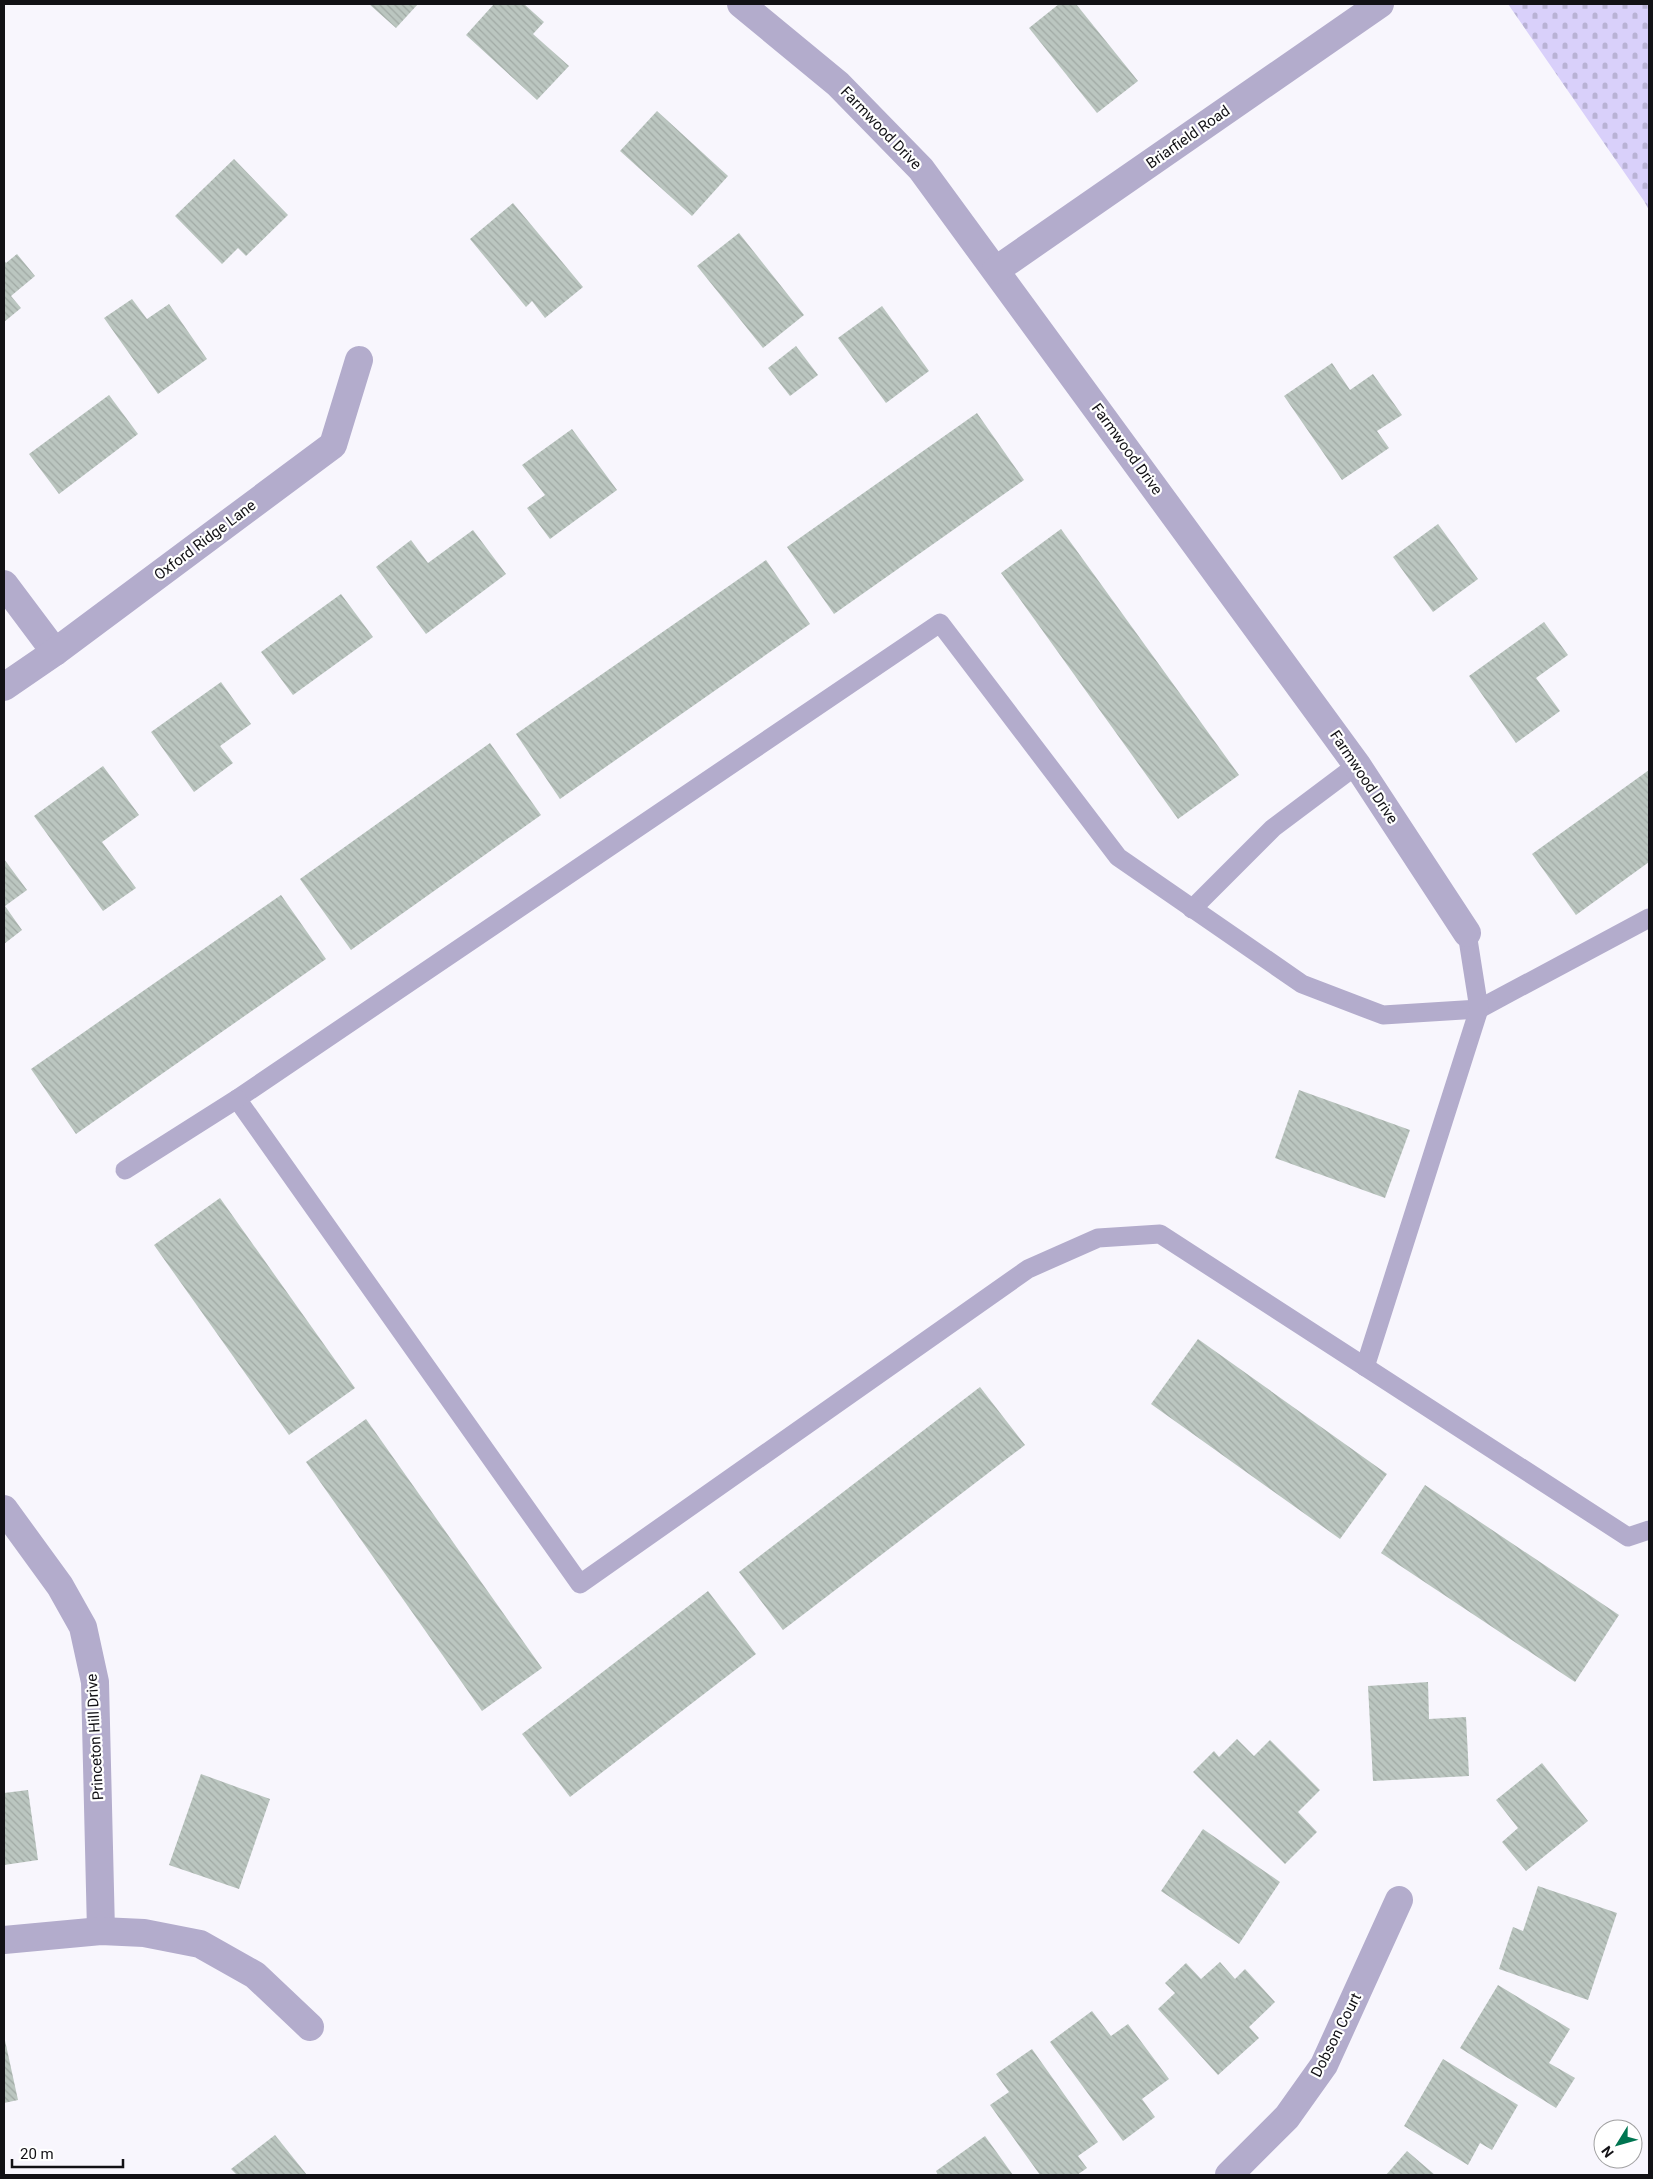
<svg xmlns="http://www.w3.org/2000/svg" width="1653" height="2179" font-family="Roboto,sans-serif">
	<style>
		.cemetery { fill: url(#cemetery-stones) }
		.building { fill: url(#building-back-hatch) }
		.lines { fill: none; stroke-linecap: round; stroke-linejoin: round }
		.service { stroke: #b3accc; stroke-width: 19 }
		.minor { stroke: #b3accc; stroke-width: 28 }
		.labels { text-anchor: middle; dominant-baseline: central; stroke-width: 4.5; stroke-linejoin: round; paint-order: stroke }
		.street-label { font-size: 15px; fill: #121115; stroke: #fff }
	</style>
	<defs>
		<pattern id="cemetery-stones" width="16" height="16" patternUnits="userSpaceOnUse" patternTransform="scale(1.25)"><rect width="16" height="16" fill="#d9d0fa"/><path d="M2 7V4a2 2 0 0 1 4 0v3zM10 15v-3a2 2 0 0 1 4 0v3z" fill="#b9b2d5"/></pattern>
		<pattern id="building-back-hatch" width="6" height="6" patternUnits="userSpaceOnUse" patternTransform="scale(1.25)"><rect width="6" height="6" fill="#bbc6c0"/><path d="M-1 5l2 2M0 0l6 6M5-1l2 2" fill="none" stroke="#a0a9a4"/></pattern>
	</defs>
	<rect width="100%" height="100%" fill="#f8f6fd"/>
	<polygon class="cemetery" points="1508,4 1649,4 1649,210 1644,201"/>
	<g class="building">
		<polygon points="369,4 418,4 396,28"/>
		<polygon points="494,4 524,4 544,22 533,34 569,66 537,100 466,35"/>
		<polygon points="1059,4 1076,4 1138,81 1097,113 1029,28"/>
		<polygon points="657,111 728,176 692,216 620,151"/>
		<polygon points="234,159 288,215 246,256 238,248 222,264 175,216"/>
		<polygon points="513,203 583,287 545,318 532,301 526,307 470,239"/>
		<polygon points="739,233 804,315 763,348 697,266"/>
		<polygon points="17,254 35,276 11,296 21,308 4,322 4,260 6,263"/>
		<polygon points="132,299 147,319 169,304 207,359 158,394 104,318"/>
		<polygon points="882,306 929,371 886,403 838,338"/>
		<polygon points="796,346 818,375 790,396 768,368"/>
		<polygon points="1332,363 1350,390 1373,374 1402,415 1377,431 1389,448 1342,480 1284,396"/>
		<polygon points="109,395 138,434 59,494 29,454"/>
		<polygon points="977,413 1024,480 834,614 787,547"/>
		<polygon points="572,429 617,490 550,539 527,508 545,495 522,465"/>
		<polygon points="1438,524 1478,579 1433,612 1393,557"/>
		<polygon points="1061,529 1239,775 1178,819 1001,573"/>
		<polygon points="473,530 506,574 426,634 376,567 411,540 428,563"/>
		<polygon points="766,560 810,624 560,799 516,734"/>
		<polygon points="341,594 373,637 293,695 261,652"/>
		<polygon points="1544,622 1568,655 1536,678 1560,711 1516,743 1469,676"/>
		<polygon points="221,682 251,724 220,746 233,763 194,792 151,732"/>
		<polygon points="490,743 541,815 351,950 300,879"/>
		<polygon points="103,766 139,815 102,842 136,888 103,911 34,816"/>
		<polygon points="1649,770 1649,862 1576,915 1532,854"/>
		<polygon points="4,859 27,890 5,906 22,930 4,944"/>
		<polygon points="281,895 326,959 76,1134 31,1069"/>
		<polygon points="1299,1090 1410,1130 1385,1198 1275,1158"/>
		<polygon points="220,1198 355,1388 289,1435 154,1245"/>
		<polygon points="1198,1339 1387,1474 1340,1539 1151,1404"/>
		<polygon points="980,1387 1025,1445 783,1630 739,1572"/>
		<polygon points="366,1419 542,1668 482,1711 306,1462"/>
		<polygon points="1425,1485 1619,1615 1575,1682 1381,1553"/>
		<polygon points="708,1591 756,1654 570,1797 522,1734"/>
		<polygon points="1428,1682 1429,1719 1466,1717 1469,1776 1373,1781 1368,1686"/>
		<polygon points="1237,1739 1254,1756 1270,1740 1320,1790 1298,1812 1317,1832 1285,1864 1193,1772 1214,1751 1219,1757"/>
		<polygon points="1542,1763 1588,1821 1526,1871 1502,1842 1518,1828 1496,1800"/>
		<polygon points="201,1774 270,1799 239,1889 169,1865"/>
		<polygon points="28,1790 38,1860 4,1865 4,1793"/>
		<polygon points="1203,1829 1280,1882 1239,1944 1161,1891"/>
		<polygon points="1538,1886 1617,1913 1588,2000 1499,1969 1513,1927 1523,1931"/>
		<polygon points="1220,1962 1235,1979 1245,1969 1275,2002 1249,2027 1259,2038 1218,2075 1158,2009 1175,1993 1165,1983 1186,1963 1201,1979"/>
		<polygon points="1498,1985 1570,2029 1549,2063 1575,2078 1556,2108 1460,2048"/>
		<polygon points="1092,2011 1111,2036 1128,2024 1169,2079 1142,2099 1155,2117 1123,2141 1050,2042"/>
		<polygon points="4,2036 18,2100 4,2103"/>
		<polygon points="1032,2049 1098,2142 1078,2156 1087,2168 1077,2175 1040,2175 990,2105 1009,2092 996,2074"/>
		<polygon points="1443,2059 1518,2105 1492,2150 1480,2143 1468,2165 1404,2126"/>
		<polygon points="275,2135 307,2175 237,2175 231,2169"/>
		<polygon points="985,2136 1013,2175 938,2175 936,2171"/>
		<polygon points="1407,2151 1435,2175 1386,2175"/>
	</g>
	<g class="lines">
		<g class="service">
			<polyline points="1192,909 1273,828 1357,765"/>
			<polyline points="1649,918 1479,1009 1383,1015 1302,984 1118,857 940,623 237,1099 580,1584 1028,1269 1098,1238 1160,1234 1628,1537 1649,1530"/>
			<polyline points="125,1170 237,1099"/>
			<polyline points="1365,1367 1479,1009 1467,933"/>
		</g>
		<g class="minor">
			<polyline points="741,4 838,84 921,169 1357,765 1467,933"/>
			<polyline points="996,270 1380,4"/>
			<polyline points="4,584 55,652"/>
			<polyline points="4,687 55,652 333,445 359,360"/>
			<polyline points="4,1509 60,1586 83,1627 95,1682 101,1931"/>
			<polyline points="4,1940 101,1931 144,1933 200,1944 255,1975 310,2027"/>
			<polyline points="1229,2175 1287,2117 1324,2065 1399,1900"/>
		</g>
	</g>
	<g class="labels">
		<g class="street-label">
			<text transform="translate(881 128) rotate(46)">Farmwood Drive</text>
			<text transform="translate(1188 137) rotate(-35)">Briarfield Road</text>
			<text transform="translate(1127 449) rotate(54)">Farmwood Drive</text>
			<text transform="translate(205 540) rotate(-37)">Oxford Ridge Lane</text>
			<text transform="translate(1364 777) rotate(56)">Farmwood Drive</text>
			<text transform="translate(95 1737) rotate(-93)">Princeton Hill Drive</text>
			<text transform="translate(1336 2035) rotate(-63)">Dobson Court</text>
		</g>
	</g>
	<rect width="1653" height="2179" fill="none" stroke="#121115" stroke-width="10"/>
	<g transform="translate(1618 2144) rotate(233)"><circle r="24" fill="#ffffff" stroke="#a0a0a1"/>
	<path d="M0-4L9 19L0 12L-9 19Z" fill="#007551"/>
	<text y="-8" font-size="14" font-weight="bold" text-anchor="middle" fill="#121115">N</text>
	</g>
	<path d="M12 2159v8h111v-8" fill="none" stroke="#121115" stroke-width="2.5"/>
	<text x="20" y="2159" font-size="15" fill="#121115" stroke="#ffffff" stroke-width="4" paint-order="stroke">20 m</text>
</svg>
